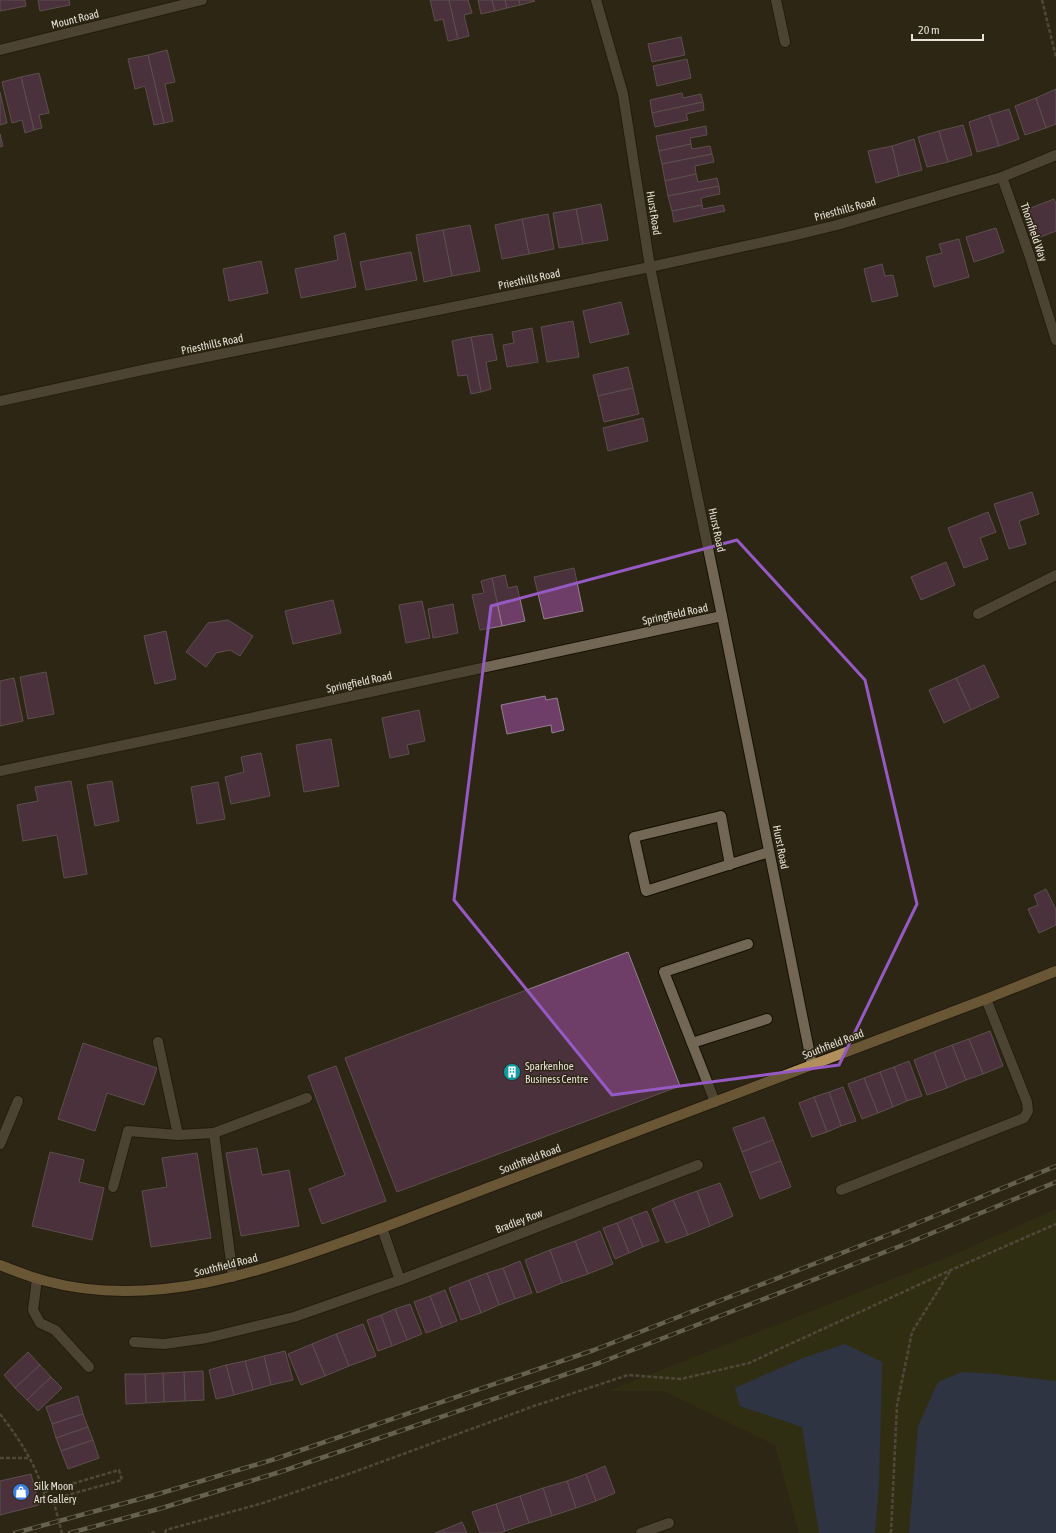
<svg xmlns="http://www.w3.org/2000/svg" width="1056" height="1533" font-family="'Asap Condensed',sans-serif">
	<style>
		.green { fill: #313811 }
		.water { fill: #2f4578 }
		.building { fill: #6e3e69; stroke: #938190 }
		.lines { fill: none; stroke-linecap: round; stroke-linejoin: round }
		.minor-casing { stroke: #160f02; stroke-width: 12 }
		.major-casing { stroke: #160f02; stroke-width: 12 }
		.path { stroke: #787263; stroke-width: 2.5; stroke-dasharray: 4 2; stroke-linecap: butt }
		.minor { stroke: #716754; stroke-width: 10 }
		.major { stroke: #b2905b; stroke-width: 10 }
		.rail-casing { stroke: #aca69a; stroke-width: 4.5 }
		.rail { stroke: #2e2615; stroke-width: 3; stroke-dasharray: 9; stroke-linecap: butt }
		.path-bridge { stroke: #787263; stroke-width: 2.5; stroke-dasharray: 4 2; stroke-linecap: butt }
		.marked { fill: none; stroke: #965ac5; stroke-width: 3; stroke-linejoin: round }
		.labels { text-anchor: middle; dominant-baseline: central; stroke-width: 3; stroke-linejoin: round; paint-order: stroke }
		.street-label { font-size: 11px; fill: #e7e2d8; stroke: #2e2615 }
		.poi-label { font-size: 11px; fill: #e7e2d8; stroke: #2e2615; text-anchor: start }
	</style>
	<rect width="100%" height="100%" fill="#2e2615"/>
	<polygon class="green" points="1056,1209 1056,1533 799,1533 775,1445 664,1391 608,1391 949,1257"/>
	<g class="water">
		<polygon points="845,1344 882,1362 879,1486 875,1533 819,1533 802,1427 740,1406 735,1388 803,1358"/>
		<polygon points="962,1372 995,1374 1056,1381 1056,1533 909,1533 918,1426 938,1382"/>
	</g>
	<g class="building">
		<polygon points="0,0 25,0 26,6 0,11"/>
		<polygon points="38,0 69,0 70,5 40,11"/>
		<polygon points="430,0 449,0 458,39 448,41 443,19 435,21"/>
		<polygon points="449,0 468,0 472,13 464,15 469,36 458,39"/>
		<polygon points="478,0 492,0 495,11 481,14"/>
		<polygon points="492,0 505,0 507,8 495,11"/>
		<polygon points="505,0 519,0 520,5 507,8"/>
		<polygon points="519,0 534,0 535,1 520,5"/>
		<polygon points="681,37 685,55 652,62 648,44"/>
		<polygon points="167,50 175,82 165,84 173,121 164,123 148,55"/>
		<polygon points="148,55 164,123 154,125 145,86 135,89 128,59"/>
		<polygon points="687,59 691,78 657,86 653,66"/>
		<polygon points="39,73 49,113 39,115 42,128 34,130 21,77"/>
		<polygon points="21,77 34,130 25,133 22,120 12,123 2,82"/>
		<polygon points="1056,89 1056,124 1046,128 1036,98"/>
		<polygon points="0,92 7,123 0,125"/>
		<polygon points="682,93 683,98 701,94 703,102 652,113 650,100"/>
		<polygon points="1036,98 1046,128 1025,135 1015,106"/>
		<polygon points="703,102 704,110 686,114 688,120 655,127 652,113"/>
		<polygon points="1009,109 1019,139 999,146 989,115"/>
		<polygon points="989,115 999,146 977,152 969,122"/>
		<polygon points="963,125 972,155 948,162 939,131"/>
		<polygon points="706,126 707,135 690,138 691,144 659,151 656,136"/>
		<polygon points="939,131 948,162 927,167 918,137"/>
		<polygon points="0,134 3,146 0,147"/>
		<polygon points="914,139 922,170 899,176 892,146"/>
		<polygon points="691,144 692,149 710,146 712,154 662,164 659,151"/>
		<polygon points="892,146 899,176 876,183 868,151"/>
		<polygon points="712,154 714,162 695,166 696,174 665,181 662,164"/>
		<polygon points="696,174 698,182 717,178 719,186 668,196 665,181"/>
		<polygon points="719,186 720,194 701,198 702,205 672,211 668,196"/>
		<polygon points="1054,199 1056,204 1056,231 1038,238 1028,209"/>
		<polygon points="601,204 608,240 583,244 576,209"/>
		<polygon points="702,205 703,209 723,205 725,211 674,222 672,211"/>
		<polygon points="576,209 583,244 559,248 553,213"/>
		<polygon points="548,214 554,249 529,254 522,219"/>
		<polygon points="522,219 529,254 502,259 495,225"/>
		<polygon points="470,225 480,271 452,276 443,230"/>
		<polygon points="996,228 1004,252 974,262 966,237"/>
		<polygon points="443,230 452,276 424,282 416,235"/>
		<polygon points="345,233 356,287 301,298 295,269 338,260 334,236"/>
		<polygon points="959,239 969,277 934,287 926,257 942,253 939,244"/>
		<polygon points="411,252 417,280 366,290 360,262"/>
		<polygon points="261,261 268,293 229,301 223,269"/>
		<polygon points="882,264 885,276 893,275 898,296 872,302 864,269"/>
		<polygon points="621,302 629,334 590,343 583,311"/>
		<polygon points="573,321 579,357 547,362 541,327"/>
		<polygon points="532,328 538,362 507,367 503,345 514,343 512,332"/>
		<polygon points="492,334 497,360 486,362 491,389 481,392 471,337"/>
		<polygon points="471,337 481,392 471,394 467,375 458,376 452,341"/>
		<polygon points="628,367 633,388 598,396 593,375"/>
		<polygon points="633,388 639,414 604,422 598,396"/>
		<polygon points="643,418 648,441 608,451 603,428"/>
		<polygon points="1032,492 1039,514 1019,521 1026,544 1009,549 994,504"/>
		<polygon points="988,512 996,532 980,538 988,559 964,568 948,528"/>
		<polygon points="946,562 955,585 921,600 911,577"/>
		<polygon points="574,568 583,611 544,619 534,577"/>
		<polygon points="505,575 508,588 517,586 525,621 502,626 492,578"/>
		<polygon points="492,578 502,626 480,630 472,595 484,593 481,581"/>
		<polygon points="333,600 341,633 293,644 285,611"/>
		<polygon points="422,601 430,638 406,643 399,605"/>
		<polygon points="453,604 458,633 433,638 428,609"/>
		<polygon points="228,620 253,636 240,656 230,650 216,653 206,667 186,652 208,623"/>
		<polygon points="166,631 176,679 155,684 144,636"/>
		<polygon points="984,665 999,697 971,710 956,678"/>
		<polygon points="46,672 54,714 28,719 20,677"/>
		<polygon points="14,678 23,721 0,726 0,681"/>
		<polygon points="956,678 971,710 944,723 929,690"/>
		<polygon points="545,696 546,700 557,698 564,730 552,733 551,725 507,734 501,705"/>
		<polygon points="419,710 425,741 407,745 409,754 390,758 382,718"/>
		<polygon points="331,739 339,786 304,792 296,745"/>
		<polygon points="261,753 270,796 231,804 225,777 244,772 241,757"/>
		<polygon points="71,781 87,874 64,878 57,835 23,841 17,805 38,801 35,787"/>
		<polygon points="112,781 119,821 95,826 87,785"/>
		<polygon points="218,782 225,819 197,824 191,787"/>
		<polygon points="1046,889 1056,910 1056,925 1039,933 1028,909 1038,905 1034,895"/>
		<polygon points="628,952 680,1086 397,1192 345,1058"/>
		<polygon points="990,1031 1003,1066 983,1074 969,1039"/>
		<polygon points="969,1039 983,1074 966,1080 952,1045"/>
		<polygon points="83,1043 157,1068 144,1105 107,1093 95,1131 58,1119"/>
		<polygon points="952,1045 966,1080 947,1088 934,1052"/>
		<polygon points="934,1052 947,1088 927,1095 914,1060"/>
		<polygon points="909,1061 922,1096 907,1101 894,1067"/>
		<polygon points="336,1066 386,1201 322,1224 309,1189 345,1175 308,1076"/>
		<polygon points="894,1067 907,1101 893,1107 880,1072"/>
		<polygon points="880,1072 893,1107 878,1113 864,1078"/>
		<polygon points="864,1078 878,1113 862,1119 848,1084"/>
		<polygon points="843,1087 856,1121 841,1126 829,1092"/>
		<polygon points="829,1092 841,1126 827,1132 814,1097"/>
		<polygon points="814,1097 827,1132 812,1137 799,1103"/>
		<polygon points="764,1117 773,1140 742,1152 733,1128"/>
		<polygon points="773,1140 781,1161 750,1173 742,1152"/>
		<polygon points="257,1148 262,1175 289,1170 299,1226 241,1236 226,1153"/>
		<polygon points="50,1152 84,1160 79,1182 104,1188 92,1240 32,1226"/>
		<polygon points="197,1153 211,1238 151,1247 142,1191 167,1187 162,1158"/>
		<polygon points="781,1161 791,1187 760,1199 750,1173"/>
		<polygon points="720,1183 733,1216 710,1226 697,1191"/>
		<polygon points="697,1191 710,1226 688,1235 673,1200"/>
		<polygon points="673,1200 688,1235 666,1243 652,1209"/>
		<polygon points="647,1211 659,1241 643,1247 631,1217"/>
		<polygon points="631,1217 643,1247 629,1253 617,1223"/>
		<polygon points="617,1223 629,1253 615,1259 603,1228"/>
		<polygon points="600,1231 613,1264 588,1274 575,1241"/>
		<polygon points="575,1241 588,1274 562,1283 550,1250"/>
		<polygon points="550,1250 562,1283 537,1293 525,1260"/>
		<polygon points="520,1261 532,1293 515,1299 503,1268"/>
		<polygon points="503,1268 515,1299 499,1305 487,1273"/>
		<polygon points="487,1273 499,1305 481,1313 469,1280"/>
		<polygon points="469,1280 481,1313 461,1320 449,1288"/>
		<polygon points="445,1290 457,1321 442,1327 430,1296"/>
		<polygon points="430,1296 442,1327 426,1333 414,1302"/>
		<polygon points="410,1304 422,1334 407,1340 395,1309"/>
		<polygon points="395,1309 407,1340 392,1346 381,1315"/>
		<polygon points="381,1315 392,1346 378,1351 367,1320"/>
		<polygon points="363,1324 376,1356 349,1366 336,1334"/>
		<polygon points="336,1334 349,1366 325,1376 312,1344"/>
		<polygon points="312,1344 325,1376 301,1385 288,1354"/>
		<polygon points="285,1351 293,1380 271,1385 264,1356"/>
		<polygon points="28,1352 40,1365 15,1388 4,1375"/>
		<polygon points="264,1356 271,1385 253,1390 245,1361"/>
		<polygon points="245,1361 253,1390 234,1395 226,1365"/>
		<polygon points="40,1365 51,1377 27,1400 15,1388"/>
		<polygon points="226,1365 234,1395 216,1399 209,1370"/>
		<polygon points="203,1371 204,1400 185,1401 184,1372"/>
		<polygon points="184,1372 185,1401 164,1402 163,1373"/>
		<polygon points="163,1373 164,1402 146,1403 145,1374"/>
		<polygon points="125,1374 145,1374 146,1403 126,1404"/>
		<polygon points="51,1377 62,1388 38,1411 27,1400"/>
		<polygon points="78,1396 83,1414 52,1424 46,1407"/>
		<polygon points="83,1414 88,1427 56,1438 52,1424"/>
		<polygon points="88,1427 93,1440 61,1451 56,1438"/>
		<polygon points="93,1440 99,1458 68,1469 61,1451"/>
		<polygon points="605,1466 615,1493 596,1501 586,1474"/>
		<polygon points="31,1474 39,1505 0,1515 0,1481"/>
		<polygon points="586,1474 596,1501 576,1508 567,1481"/>
		<polygon points="567,1481 576,1508 552,1516 543,1488"/>
		<polygon points="543,1488 552,1516 529,1523 520,1496"/>
		<polygon points="520,1496 529,1523 505,1531 496,1504"/>
		<polygon points="496,1504 505,1531 500,1533 480,1533 472,1512"/>
		<polygon points="462,1522 467,1533 445,1533 443,1530"/>
		<polygon points="443,1530 445,1533 435,1533"/>
	</g>
	<g class="lines">
		<g class="minor-casing">
			<g id="minor">
				<polyline points="596,0 623,94 650,267 722,616 812,1065"/>
				<polyline points="776,0 785,42"/>
				<polyline points="0,50 202,0"/>
				<polyline points="1002,177 1030,257 1056,340"/>
				<polyline points="0,401 147,369 650,267 791,236 837,225 1002,177 1056,155"/>
				<polyline points="978,614 1056,575"/>
				<polyline points="0,771 167,736 722,616"/>
				<polyline points="730,865 721,816 634,837 646,891 769,852"/>
				<polyline points="158,1042 178,1135 214,1133"/>
				<polyline points="692,1043 767,1019"/>
				<polyline points="715,1102 664,972 748,944"/>
				<polyline points="0,1144 18,1101"/>
				<polyline points="113,1187 128,1131 178,1135"/>
				<polyline points="841,1190 1024,1118 1028,1111 1027,1102 986,999"/>
				<polyline points="382,1228 400,1280 698,1165"/>
				<polyline points="233,1277 214,1133 307,1098"/>
				<polyline points="37,1279 33,1310 40,1323 55,1330 89,1367"/>
				<polyline points="134,1342 164,1344 207,1338 294,1317 400,1280"/>
				<polyline points="641,1533 669,1523"/>
			</g>
		</g>
		<g class="major-casing">
			<path id="major" d="M0,1265C15,1271 30,1277 46,1281C160,1312 275,1266 382,1228L986,999L1056,971"/>
		</g>
		<g class="path">
			<polyline points="1042,0 1056,57"/>
			<path d="M0,1414C21,1441 39,1469 46,1502"/>
			<polyline points="0,1458 30,1458"/>
			<polyline points="151,1533 156,1532 156,1533"/>
			<polyline points="165,1533 166,1530 263,1503 354,1472 534,1406 628,1375 681,1379 749,1363 951,1270 1056,1224"/>
			<polyline points="891,1533 897,1405 912,1332 951,1270"/>
		</g>
		<use href="#minor" class="minor"/>
		<use href="#major" class="major"/>
		<g class="rail-casing">
			<g id="rail">
				<polyline points="15,1533 158,1494 275,1459 594,1350 898,1231 1056,1166"/>
				<polyline points="70,1533 162,1508 280,1472 599,1363 903,1245 1056,1182"/>
			</g>
		</g>
		<use href="#rail" class="rail"/>
		<polyline class="path-bridge" points="44,1492 119,1470 122,1480 53,1499 62,1533"/>
	</g>
	<path d="M0 0H1056V1533H0ZM737,540L865,680L917,904L839,1065L612,1095L454,900L491,606Z" fill="#2e2615" fill-opacity=".55" fill-rule="evenodd"/>
	<path class="marked" d="M737,540L865,680L917,904L839,1065L612,1095L454,900L491,606Z"/>
	<defs>
		<g id="building-disc" transform="scale(0.9)"><circle r="9.5" fill="#0f9aa8" stroke="#2e2615"/><path d="M-4-6H4V6H1V3H-1V6H-4ZM-2.5-4.3h1.7v1.8h-1.7ZM.8-4.3h1.7v1.8H.8ZM-2.5-1h1.7V.8h-1.7ZM.8-1h1.7V.8H.8Z" fill="#fff"/></g>
		<g id="shop-disc" transform="scale(0.9)"><circle r="9.5" fill="#3f7fe0" stroke="#2e2615"/><path d="M-5-2.5h2.3a2.7 3.5 0 0 1 5.4 0H5L5.5 6h-11ZM-1.5-2.5h3a1.5 2.3 0 0 0-3 0Z" fill="#fff"/></g>
	</defs>
	<g fill-rule="evenodd">
		<use href="#building-disc" x="512" y="1072"/>
		<use href="#shop-disc" x="21" y="1492"/>
	</g>
	<g class="labels">
		<g class="street-label">
			<text transform="translate(75 19) rotate(-14)">Mount Road</text>
			<text transform="translate(845 209) rotate(-15)">Priesthills Road</text>
			<text transform="translate(654 213) rotate(81)">Hurst Road</text>
			<text transform="translate(1034 232) rotate(71)">Thornfield Way</text>
			<text transform="translate(529 279) rotate(-12)">Priesthills Road</text>
			<text transform="translate(212 344) rotate(-12)">Priesthills Road</text>
			<text transform="translate(717 530) rotate(78)">Hurst Road</text>
			<text transform="translate(675 614) rotate(-12)">Springfield Road</text>
			<text transform="translate(359 682) rotate(-12)">Springfield Road</text>
			<text transform="translate(781 847) rotate(79)">Hurst Road</text>
			<text transform="translate(833 1044) rotate(-21)">Southfield Road</text>
			<text transform="translate(530 1159) rotate(-21)">Southfield Road</text>
			<text transform="translate(519 1221) rotate(-21)">Bradley Row</text>
			<text transform="translate(226 1265) rotate(-14)">Southfield Road</text>
		</g>
		<g class="poi-label">
			<text x="525" y="1066">Sparkenhoe<tspan x="525" dy="13">Business Centre</tspan></text>
			<text x="34" y="1486">Silk Moon<tspan x="34" dy="13">Art Gallery</tspan></text>
		</g>
	</g>
	<path d="M912 34v6h71v-6" fill="none" stroke="#e7e2d8" stroke-width="2"/>
	<text x="918" y="34" font-size="12" fill="#e7e2d8" stroke="#2e2615" stroke-width="3" paint-order="stroke">20 m</text>
</svg>
